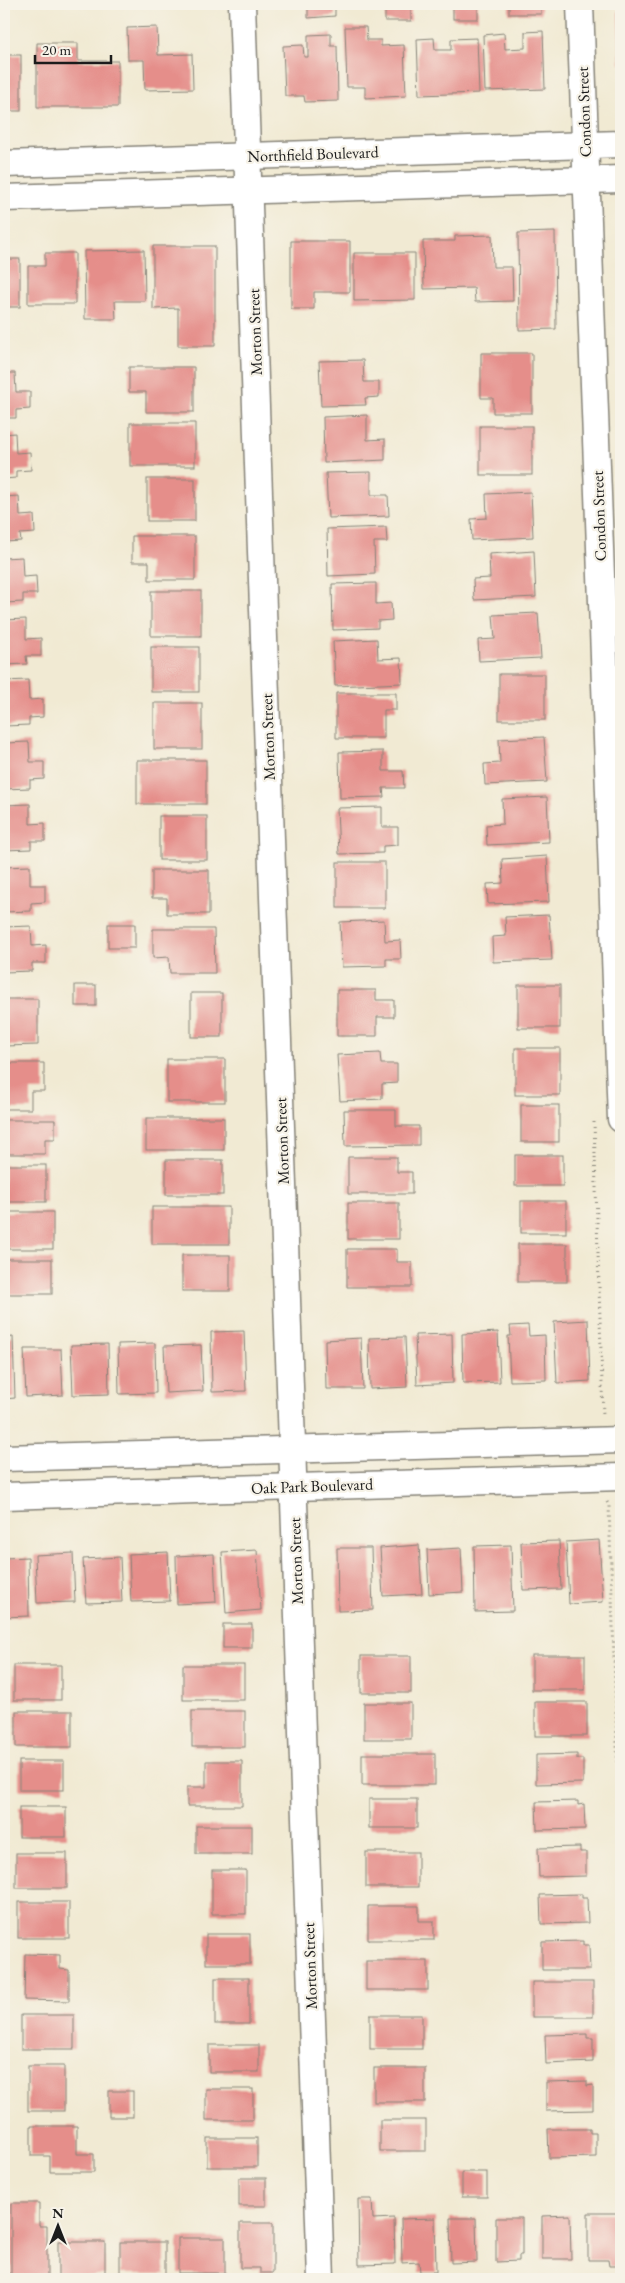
<svg xmlns="http://www.w3.org/2000/svg" width="625" height="2283" font-family="'EB Garamond',serif">
	<style>
		.building { fill: #e58e8a }
		.lines { fill: none; stroke-linecap: round; stroke-linejoin: round }
		.minor-casing { stroke: #868378; stroke-width: 29 }
		.path { stroke: #868378; stroke-width: 3; stroke-dasharray: 1 4; stroke-linecap: butt }
		.minor { stroke: #fff; stroke-width: 26 }
		.labels { text-anchor: middle; dominant-baseline: central; stroke-width: 4.5; stroke-linejoin: round; paint-order: stroke }
		.street-label { font-size: 16px; fill: #1c1c1c; stroke: #f7f3e8 }
	</style>
	<rect width="100%" height="100%" fill="#f7f3e8"/>
	<filter id="ink" filterUnits="userSpaceOnUse"><feTurbulence type="fractalNoise" baseFrequency=".02" numOctaves="2"/><feDisplacementMap in="SourceGraphic" scale="10" xChannelSelector="R" yChannelSelector="G"/><feConvolveMatrix kernelMatrix="1 2 1 2 8 2 1 2 1" color-interpolation-filters="sRGB"/></filter>
	<filter id="wash" filterUnits="userSpaceOnUse"><feTurbulence type="fractalNoise" baseFrequency=".0096" numOctaves="4" result="noise"/><feDisplacementMap in="SourceGraphic" scale="20" xChannelSelector="R" yChannelSelector="G"/><feGaussianBlur stdDeviation="1.12" result="paint"/><feColorMatrix in="noise" values="0 0 0 0 0 0 0 0 0 0 0 0 0 0 0 0 0 1.4 0 .05"/><feComposite in="paint" operator="in"/></filter>
	<g filter="url(#wash)">
		<rect width="100%" height="100%" fill="#f1ead3"/>
		<g id="blocks">
			<g class="building">
				<polygon points="308,4 335,4 335,16 308,18"/>
				<rect x="385" y="4" width="26" height="17"/>
				<rect x="453" y="4" width="25" height="15"/>
				<rect x="509" y="4" width="32" height="10"/>
				<polygon points="618,11 621,11 621,64 620,64"/>
				<polygon points="157,27 158,55 192,54 193,89 145,90 144,60 128,60 127,28"/>
				<polygon points="345,27 366,27 367,40 381,40 381,46 404,45 406,96 365,98 365,87 347,87"/>
				<polygon points="543,31 545,89 485,91 483,35 504,33 505,49 525,48 525,32"/>
				<polygon points="331,34 331,46 337,46 338,101 305,102 304,96 285,96 283,46 303,45 304,57 308,57 308,35"/>
				<polygon points="434,38 435,50 451,50 451,39 477,38 479,93 419,95 417,39"/>
				<polygon points="37,43 78,43 78,61 118,61 118,107 37,107"/>
				<rect x="4" y="55" width="17" height="56"/>
				<polygon points="555,232 556,329 519,330 518,233"/>
				<polygon points="492,235 493,267 512,267 513,301 475,302 474,288 424,289 423,241 455,241 455,236"/>
				<polygon points="291,241 350,241 350,292 314,292 314,309 291,309"/>
				<polygon points="153,246 215,246 215,346 178,346 178,308 153,309"/>
				<polygon points="144,250 145,301 115,301 116,319 85,319 84,251"/>
				<polygon points="45,253 75,253 75,304 28,304 28,266 45,266"/>
				<polygon points="354,253 415,253 415,300 354,301"/>
				<rect x="4" y="259" width="16" height="48"/>
				<polygon points="481,353 532,353 532,413 493,413 493,398 481,398"/>
				<polygon points="363,360 364,382 379,382 379,397 365,398 366,405 321,406 319,361"/>
				<polygon points="129,367 194,367 194,412 146,412 146,392 129,392"/>
				<polygon points="4,373 15,373 16,392 30,392 30,409 16,410 16,418 4,418"/>
				<polygon points="367,415 367,440 385,439 385,460 324,463 323,417"/>
				<rect x="130" y="423" width="65" height="43"/>
				<rect x="480" y="426" width="52" height="49"/>
				<polygon points="15,433 16,453 30,452 31,470 16,471 16,478 4,479 4,434"/>
				<polygon points="371,472 371,495 388,495 389,516 328,518 326,473"/>
				<rect x="147" y="479" width="48" height="42"/>
				<polygon points="531,492 533,537 472,540 471,519 487,518 486,494"/>
				<polygon points="19,496 20,516 34,515 35,533 20,534 21,541 4,542 4,497"/>
				<polygon points="386,527 387,542 374,542 375,574 328,576 327,529"/>
				<polygon points="132,536 195,536 195,580 149,580 149,562 132,562"/>
				<polygon points="534,551 536,597 474,600 473,579 490,578 489,554"/>
				<polygon points="22,557 23,577 36,576 37,594 23,594 23,602 4,603 4,558"/>
				<polygon points="376,583 376,604 391,603 392,620 378,621 378,628 333,630 332,584"/>
				<rect x="151" y="591" width="50" height="45"/>
				<polygon points="538,613 541,658 479,661 478,640 495,639 493,615"/>
				<polygon points="26,619 26,639 41,638 41,656 26,656 27,664 4,665 4,620"/>
				<polygon points="377,639 378,659 401,658 402,683 335,686 333,641"/>
				<rect x="151" y="647" width="48" height="45"/>
				<rect x="499" y="674" width="46" height="46"/>
				<polygon points="28,680 29,700 43,699 43,717 29,718 29,725 4,726 4,681"/>
				<polygon points="336,693 396,693 396,710 384,710 384,738 336,738"/>
				<rect x="154" y="703" width="48" height="46"/>
				<polygon points="544,737 547,782 485,785 484,764 500,763 499,739"/>
				<polygon points="29,742 30,762 44,762 44,779 30,780 30,788 4,789 4,743"/>
				<polygon points="383,751 383,771 403,771 404,788 383,788 384,797 340,798 339,752"/>
				<rect x="137" y="760" width="69" height="44"/>
				<polygon points="547,797 549,842 487,845 486,825 503,824 502,799"/>
				<polygon points="30,804 30,824 45,823 45,841 31,841 31,849 4,850 4,805"/>
				<polygon points="382,807 382,827 398,827 398,845 383,846 383,853 339,854 337,808"/>
				<rect x="159" y="816" width="48" height="44"/>
				<polygon points="547,856 549,902 488,904 487,884 503,883 502,859"/>
				<rect x="337" y="862" width="48" height="46"/>
				<polygon points="30,866 30,885 45,885 45,902 31,903 31,911 4,912 4,867"/>
				<polygon points="152,870 209,870 209,914 167,914 167,898 152,898"/>
				<polygon points="549,915 552,960 493,962 492,937 506,936 505,917"/>
				<polygon points="384,920 385,941 400,940 401,959 386,959 386,966 342,967 340,922"/>
				<rect x="108" y="924" width="27" height="24"/>
				<polygon points="31,926 32,946 46,945 46,963 32,963 32,971 4,972 4,927"/>
				<polygon points="153,929 214,929 215,973 170,973 169,957 153,958"/>
				<rect x="75" y="985" width="21" height="21"/>
				<rect x="518" y="985" width="42" height="43"/>
				<polygon points="337,990 376,990 376,1000 394,1000 394,1017 377,1017 377,1036 337,1036"/>
				<rect x="191" y="993" width="31" height="44"/>
				<polygon points="4,999 38,999 38,1045 4,1046"/>
				<rect x="515" y="1048" width="45" height="47"/>
				<polygon points="380,1053 381,1064 397,1064 397,1083 382,1084 382,1099 340,1101 337,1055"/>
				<rect x="167" y="1059" width="58" height="43"/>
				<polygon points="4,1063 44,1063 44,1091 31,1091 31,1109 4,1109"/>
				<rect x="521" y="1105" width="38" height="37"/>
				<polygon points="344,1110 396,1110 396,1126 419,1126 419,1145 345,1146"/>
				<rect x="146" y="1118" width="78" height="32"/>
				<polygon points="4,1120 55,1120 55,1139 45,1139 45,1154 4,1154"/>
				<rect x="515" y="1155" width="48" height="31"/>
				<polygon points="348,1157 397,1157 397,1172 412,1172 412,1194 348,1194"/>
				<rect x="166" y="1160" width="57" height="35"/>
				<rect x="4" y="1165" width="42" height="37"/>
				<rect x="521" y="1201" width="45" height="32"/>
				<rect x="348" y="1203" width="51" height="36"/>
				<rect x="152" y="1207" width="77" height="37"/>
				<rect x="4" y="1212" width="49" height="37"/>
				<rect x="518" y="1244" width="49" height="38"/>
				<polygon points="347,1249 397,1249 397,1262 412,1262 412,1287 347,1287"/>
				<rect x="182" y="1255" width="48" height="36"/>
				<rect x="4" y="1259" width="48" height="35"/>
				<polygon points="588,1320 590,1381 557,1383 554,1322"/>
				<polygon points="528,1325 529,1336 545,1335 546,1380 510,1381 508,1336 511,1336 510,1326"/>
				<polygon points="244,1331 246,1391 212,1392 211,1332"/>
				<polygon points="498,1332 500,1382 463,1383 462,1334"/>
				<polygon points="452,1334 453,1383 417,1385 415,1335"/>
				<polygon points="13,1337 15,1398 4,1399 4,1338"/>
				<polygon points="405,1337 407,1387 370,1389 369,1338"/>
				<polygon points="361,1338 363,1389 326,1389 325,1340"/>
				<polygon points="155,1343 156,1393 119,1394 118,1344"/>
				<polygon points="108,1344 109,1394 73,1395 71,1345"/>
				<polygon points="201,1345 203,1391 166,1393 164,1346"/>
				<polygon points="24,1349 61,1349 63,1395 26,1397"/>
				<polygon points="599,1540 603,1602 569,1604 566,1542"/>
				<polygon points="559,1541 561,1589 523,1590 521,1542"/>
				<polygon points="419,1545 422,1594 383,1596 380,1548"/>
				<polygon points="511,1545 513,1611 475,1612 474,1546"/>
				<polygon points="337,1548 371,1548 373,1610 338,1611"/>
				<polygon points="461,1548 463,1592 429,1594 427,1550"/>
				<polygon points="257,1550 261,1610 226,1613 222,1552"/>
				<polygon points="168,1552 170,1601 131,1602 129,1554"/>
				<polygon points="73,1553 75,1602 37,1603 35,1555"/>
				<polygon points="214,1554 216,1602 177,1604 176,1556"/>
				<polygon points="28,1557 29,1616 4,1617 4,1558"/>
				<polygon points="120,1557 122,1602 86,1603 83,1559"/>
				<rect x="223" y="1624" width="29" height="24"/>
				<rect x="532" y="1655" width="53" height="35"/>
				<rect x="361" y="1656" width="50" height="37"/>
				<rect x="14" y="1665" width="47" height="35"/>
				<rect x="183" y="1665" width="61" height="35"/>
				<rect x="535" y="1702" width="52" height="34"/>
				<rect x="364" y="1703" width="47" height="36"/>
				<rect x="16" y="1711" width="56" height="36"/>
				<rect x="192" y="1711" width="53" height="36"/>
				<rect x="362" y="1754" width="73" height="31"/>
				<polygon points="577,1754 577,1759 583,1759 583,1783 536,1784 536,1755"/>
				<rect x="19" y="1761" width="45" height="29"/>
				<polygon points="206,1761 242,1761 242,1806 187,1806 187,1787 206,1787"/>
				<rect x="369" y="1799" width="48" height="29"/>
				<polygon points="578,1801 578,1805 584,1804 585,1829 537,1830 536,1802"/>
				<rect x="19" y="1807" width="47" height="30"/>
				<rect x="196" y="1826" width="56" height="28"/>
				<polygon points="580,1847 580,1852 586,1852 586,1876 539,1877 538,1848"/>
				<rect x="366" y="1852" width="52" height="35"/>
				<rect x="16" y="1853" width="51" height="35"/>
				<rect x="212" y="1870" width="34" height="44"/>
				<polygon points="582,1894 582,1898 587,1898 588,1923 541,1924 540,1895"/>
				<rect x="18" y="1902" width="51" height="36"/>
				<polygon points="368,1906 419,1906 419,1921 434,1921 434,1940 368,1940"/>
				<rect x="206" y="1934" width="44" height="30"/>
				<polygon points="583,1941 583,1945 589,1945 590,1970 542,1970 542,1942"/>
				<polygon points="25,1954 60,1955 60,1969 69,1970 69,2001 24,2000"/>
				<rect x="366" y="1961" width="62" height="29"/>
				<rect x="215" y="1978" width="34" height="46"/>
				<rect x="532" y="1982" width="61" height="35"/>
				<rect x="21" y="2015" width="53" height="34"/>
				<rect x="370" y="2015" width="52" height="34"/>
				<polygon points="587,2034 587,2038 593,2038 593,2062 546,2064 545,2035"/>
				<rect x="209" y="2045" width="50" height="27"/>
				<rect x="28" y="2066" width="36" height="45"/>
				<rect x="374" y="2068" width="51" height="34"/>
				<polygon points="587,2081 587,2086 593,2085 593,2110 546,2111 546,2082"/>
				<rect x="206" y="2089" width="47" height="31"/>
				<rect x="109" y="2091" width="24" height="26"/>
				<rect x="380" y="2120" width="46" height="31"/>
				<polygon points="31,2126 77,2126 77,2154 94,2154 94,2172 50,2172 50,2156 31,2156"/>
				<polygon points="548,2129 590,2129 590,2133 596,2133 596,2157 549,2158"/>
				<rect x="207" y="2138" width="50" height="29"/>
				<rect x="462" y="2172" width="25" height="25"/>
				<rect x="239" y="2178" width="27" height="28"/>
				<polygon points="358,2199 372,2199 373,2219 394,2218 395,2264 359,2265"/>
				<polygon points="11,2203 39,2203 39,2226 47,2226 47,2279 11,2279"/>
				<polygon points="588,2213 621,2213 621,2266 609,2266 608,2260 588,2260"/>
				<polygon points="570,2215 571,2259 542,2259 542,2216"/>
				<polygon points="435,2218 436,2272 420,2272 419,2262 402,2263 401,2219"/>
				<polygon points="450,2218 476,2218 477,2262 451,2263"/>
				<polygon points="496,2218 522,2218 522,2255 519,2255 519,2261 496,2262"/>
				<polygon points="240,2223 273,2223 273,2273 260,2273 260,2268 240,2268"/>
				<rect x="178" y="2238" width="47" height="35"/>
				<rect x="58" y="2242" width="47" height="34"/>
				<rect x="120" y="2242" width="45" height="32"/>
			</g>
		</g>
	</g>
	<g filter="url(#ink)">
		<use href="#blocks" fill-opacity="0" stroke="#868378" stroke-width="1"/>
		<g class="lines">
			<g class="minor-casing">
				<g id="minor">
					<polyline points="242,4 321,2279"/>
					<polyline points="580,4 621,1119"/>
					<polyline points="4,164 621,144"/>
					<polyline points="4,198 621,179"/>
					<polyline points="4,1458 621,1440"/>
					<polyline points="4,1496 621,1477"/>
				</g>
			</g>
			<g class="path">
				<polyline points="594,1122 603,1416"/>
				<polyline points="607,1502 609,1506 621,1866"/>
			</g>
			<use href="#minor" class="minor"/>
		</g>
	</g>
	<g class="labels">
		<g class="street-label">
			<text transform="translate(584 112) rotate(-92)">Condon Street</text>
			<text transform="translate(313 154) rotate(-2)">Northfield Boulevard</text>
			<text transform="translate(255 332) rotate(-92)">Morton Street</text>
			<text transform="translate(599 516) rotate(-92)">Condon Street</text>
			<text transform="translate(268 737) rotate(-92)">Morton Street</text>
			<text transform="translate(282 1141) rotate(-92)">Morton Street</text>
			<text transform="translate(312 1486) rotate(-2)">Oak Park Boulevard</text>
			<text transform="translate(296 1561) rotate(-92)">Morton Street</text>
			<text transform="translate(310 1966) rotate(-92)">Morton Street</text>
		</g>
	</g>
	<rect width="625" height="2283" fill="none" stroke="#f7f3e8" stroke-width="20"/>
	<g transform="translate(58 2226)" stroke="#f7f3e8" stroke-width="4" paint-order="stroke">
	<path d="M0-4L9 19L0 12L-9 19Z" fill="#1c1c1c"/>
	<text y="-8" font-size="14" font-weight="bold" text-anchor="middle" fill="#1c1c1c">N</text>
	</g>
	<path d="M35 55v8h76v-8" fill="none" stroke="#1c1c1c" stroke-width="2.5"/>
	<text x="42" y="55" font-size="15" fill="#1c1c1c" stroke="#f7f3e8" stroke-width="4" paint-order="stroke">20 m</text>
</svg>
